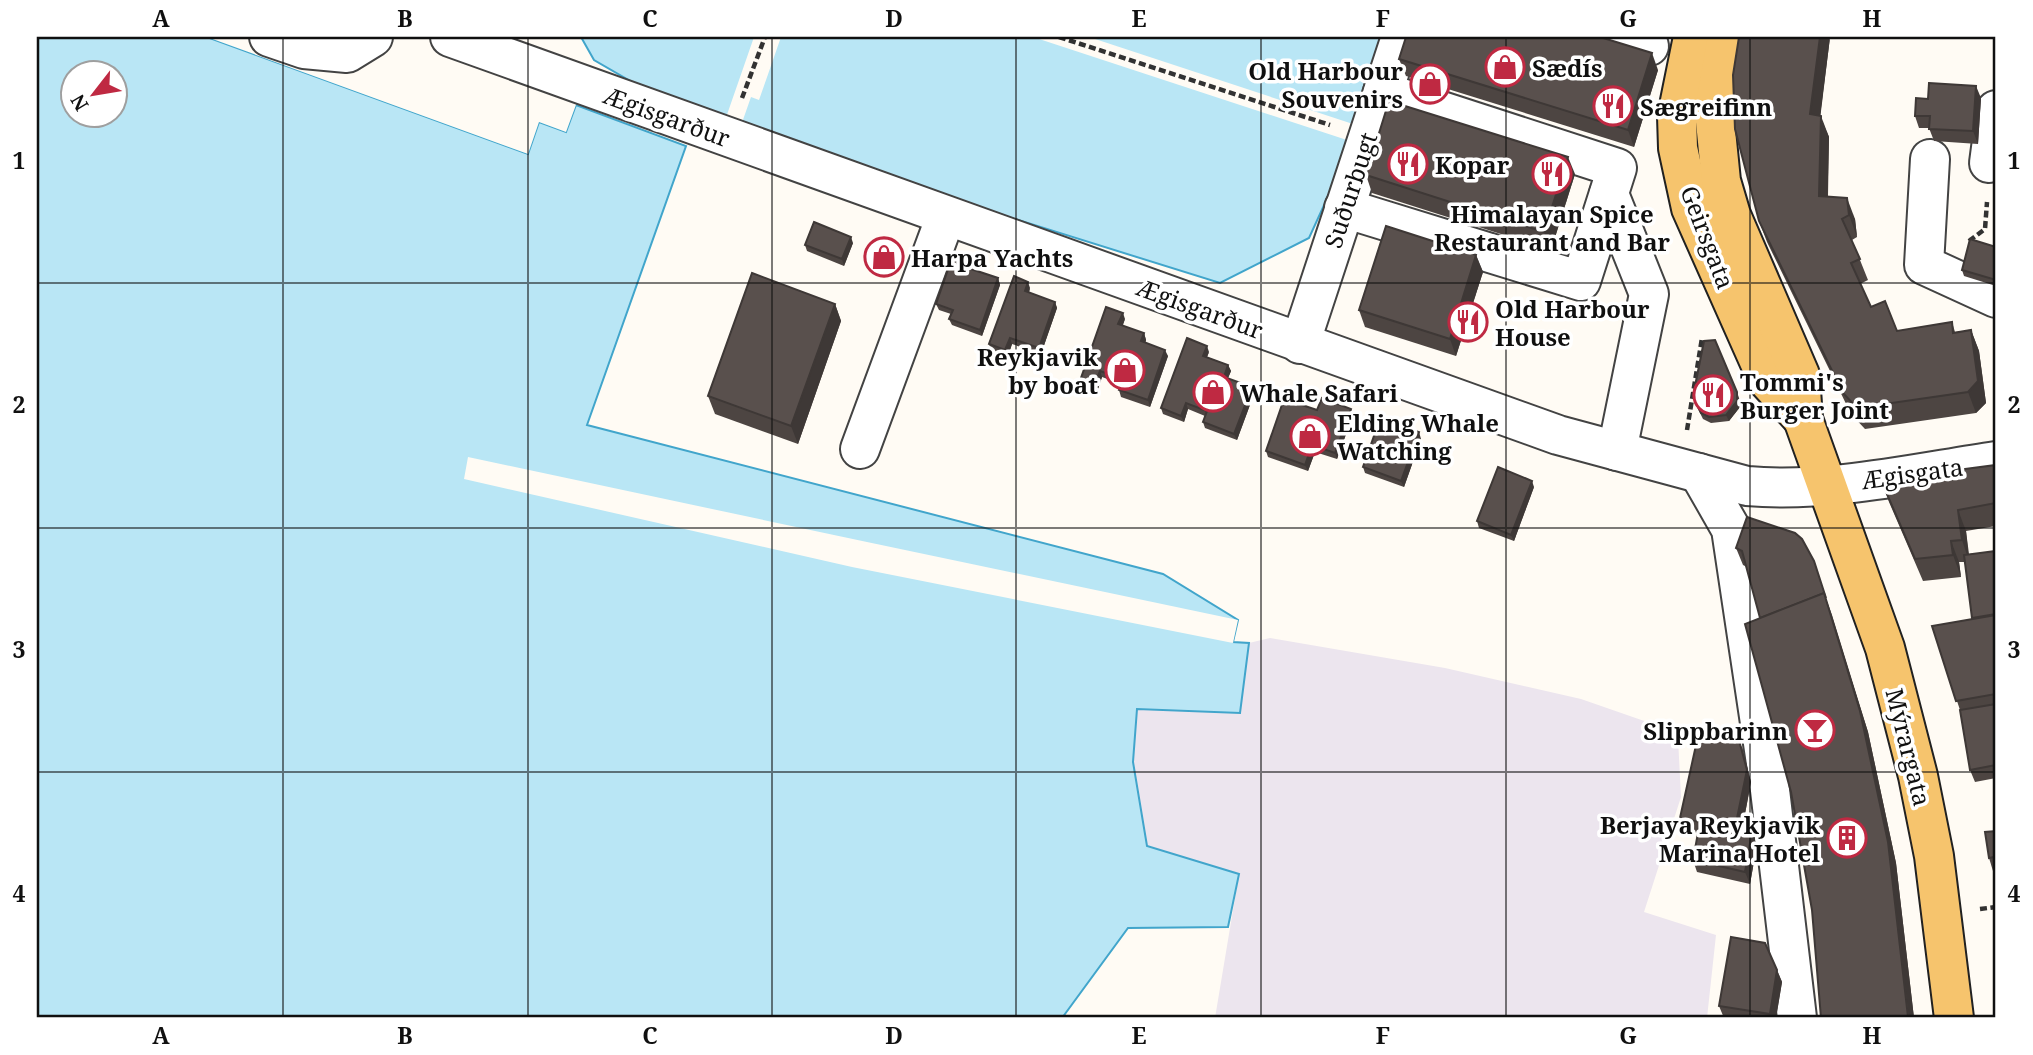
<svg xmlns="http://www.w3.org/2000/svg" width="2033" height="1055" font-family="'Noto Serif',serif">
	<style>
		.industrial { fill: #ece5ee }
		.water { fill: #b9e6f5; stroke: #41a5cb; stroke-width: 2; fill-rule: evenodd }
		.pier { fill: #fffbf4 }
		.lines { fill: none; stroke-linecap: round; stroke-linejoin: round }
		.minor-casing { stroke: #434343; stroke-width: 42 }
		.major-casing { stroke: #212121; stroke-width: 42 }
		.path { stroke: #323232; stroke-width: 4.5; stroke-dasharray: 7 3.5; stroke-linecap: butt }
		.minor { stroke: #fff; stroke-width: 38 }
		.major { stroke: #f6c46d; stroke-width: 38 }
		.wall { fill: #4d4542 }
		.shaded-wall { fill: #3e3836 }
		.building { fill: #59504d; stroke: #3e3836; stroke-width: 2 }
		.grid { fill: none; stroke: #101010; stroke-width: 2; stroke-opacity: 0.55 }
		.labels { text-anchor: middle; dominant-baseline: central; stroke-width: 7; stroke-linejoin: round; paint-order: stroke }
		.poi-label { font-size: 24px; font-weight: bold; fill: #101010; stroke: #fff; text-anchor: start }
		.street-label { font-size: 24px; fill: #101010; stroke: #fff }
		.neatline { fill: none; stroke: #101010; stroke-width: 2.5 }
		.grid-label { font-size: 23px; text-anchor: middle; font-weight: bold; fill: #101010 }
	</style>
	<rect width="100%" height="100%" fill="#fffbf4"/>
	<polygon class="industrial" points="1270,638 1445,668 1581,699 1650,723 1678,738 1681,797 1644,912 1716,935 1707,1018 1215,1018 1239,874 1147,846 1133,762 1137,709 1240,713 1249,643"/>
	<g class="water">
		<path d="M37,37H207L528,154L539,122L566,132L576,105L686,146L587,425L1163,574L1238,620L1233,642L1249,643L1240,713L1137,709L1133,762L1147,846L1239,874L1228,927L1128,928L1062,1018H37ZM74,74H116V116H74Z"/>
		<polygon points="581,37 1391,37 1353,142 1309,238 1220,283 698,120 594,60"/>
	</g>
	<g class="pier">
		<polygon points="207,37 217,37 526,149 537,119 564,128 573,104 577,102 566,132 539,122 528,154"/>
		<polygon points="754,37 781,37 759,100 751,97 738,134 722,129"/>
		<polygon points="1033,37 1089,37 1359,126 1353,142"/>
		<polygon points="468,457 867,542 1238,620 1233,643 852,567 464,479"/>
	</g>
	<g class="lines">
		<g class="minor-casing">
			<g id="minor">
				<polyline points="269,37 304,49 347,53 373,37"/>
				<path d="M450,37L1558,435L1747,486C1830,493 1915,473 1996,461"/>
				<polyline points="1618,37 1649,46"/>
				<polyline points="1930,159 1924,265 1996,298"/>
				<polyline points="1989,163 1996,110"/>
				<polyline points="1609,194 1649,294 1617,451"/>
				<polyline points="1344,208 1581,281 1617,168 1383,92"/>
				<polyline points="1300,344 1401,37"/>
				<polyline points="860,449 946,216"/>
				<polyline points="1699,473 1731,529 1770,790 1797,1018"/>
			</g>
		</g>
		<g class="major-casing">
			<g id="major">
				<polyline points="1693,37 1677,116 1678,148 1691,208 1768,381 1803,419"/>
				<polyline points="1727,37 1714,111 1721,181 1731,215 1800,375 1803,419 1885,648 1918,776 1934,856 1954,1018"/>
			</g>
		</g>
		<g class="path">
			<polyline points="1059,37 1330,125"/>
			<polyline points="742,98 765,37"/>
			<polyline points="1969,241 1985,229 1987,202"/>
			<polyline points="1687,430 1702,338"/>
			<polyline points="1980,909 1996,907"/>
		</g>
		<use href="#minor" class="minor"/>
		<use href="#major" class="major"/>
	</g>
	<g class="wall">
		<polygon points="1830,38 1820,116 1829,137 1828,196 1855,219 1857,237 1852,240 1868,280 1860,284 1871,307 1897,331 1952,322 1955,332 1971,330 1979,351 1986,403 1976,413 1865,429 1851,414 1767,242 1759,221"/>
		<polygon points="1399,59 1658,70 1634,147 1406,76"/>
		<polygon points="1981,98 1978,144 1934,141 1929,128 1919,128 1915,116 1928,99"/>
		<polygon points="1575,174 1551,250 1372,193 1366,175"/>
		<polygon points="853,243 844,266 807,251 805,245"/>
		<polygon points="1996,247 1996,286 1964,276 1962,270"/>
		<polygon points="1476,255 1483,272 1456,356 1365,327 1359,310"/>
		<polygon points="972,267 972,269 998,278 1000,285 982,336 952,325 949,319 951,314 939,310 936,304"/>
		<polygon points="1030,288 1029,293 1055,302 1057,308 1041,354 1012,344 1008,356 991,350 989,344"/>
		<polygon points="835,304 841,321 798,444 715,414 708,396"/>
		<polygon points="1125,319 1122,326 1144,333 1146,340 1145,343 1168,356 1150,407 1121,397 1119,390 1121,384 1102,377 1098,389 1083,384 1081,378"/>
		<polygon points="1209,352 1207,357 1228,365 1231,371 1228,378 1254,394 1237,440 1205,428 1203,422 1205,416 1188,409 1184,422 1163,414 1161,408"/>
		<polygon points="1739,398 1740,407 1729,421 1711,423 1703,419 1695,403"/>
		<polygon points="1317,410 1353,415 1337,459 1315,452 1308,471 1268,457 1266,451"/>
		<polygon points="1421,439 1404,487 1365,473 1363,467"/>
		<polygon points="1996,465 1996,526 1966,531 1969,554 1996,551 1996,778 1975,782 1970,770 1960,710 1932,626 1973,619 1965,562 1959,562 1961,577 1923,581 1889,502 1881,480"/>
		<polygon points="1534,487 1514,541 1479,528 1477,521"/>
		<polygon points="1736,548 1814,561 1868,732 1896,863 1914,1018 1821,1018 1812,910 1760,618 1747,567 1743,565"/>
		<polygon points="1742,746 1751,782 1743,824 1758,839 1750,884 1697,872 1693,860 1698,833 1685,830 1680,818"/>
		<polygon points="1996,831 1996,870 1993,871 1989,858"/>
		<polygon points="1777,970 1782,982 1776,1018 1724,1018 1719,1006"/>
	</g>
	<g class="shaded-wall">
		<polygon points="1820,37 1830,37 1818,136 1810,114"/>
		<polygon points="1652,53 1658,70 1634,147 1628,130"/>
		<polygon points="1976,86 1981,98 1978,144 1973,131"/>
		<polygon points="1821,116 1829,137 1827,217 1819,196"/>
		<polygon points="1568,157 1575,174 1551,250 1544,232"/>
		<polygon points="1847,198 1855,219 1857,237 1849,215"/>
		<polygon points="851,237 853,243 844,266 842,259"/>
		<polygon points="1476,255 1483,272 1456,356 1450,339"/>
		<polygon points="998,278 1000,285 982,336 980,330"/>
		<polygon points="1028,282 1030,288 1027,298 1025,291"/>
		<polygon points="1055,302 1057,308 1041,354 1039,348"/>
		<polygon points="835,304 841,321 798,444 791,426"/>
		<polygon points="1123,313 1125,319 1121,331 1118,324"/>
		<polygon points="1971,330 1979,351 1986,403 1976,413 1968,392"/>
		<polygon points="1144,333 1146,340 1144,347 1141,341"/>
		<polygon points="1010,338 1012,344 1008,356 1005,350"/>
		<polygon points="1207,346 1209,352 1205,362 1203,356"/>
		<polygon points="1165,350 1168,356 1150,407 1148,400"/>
		<polygon points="1228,365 1231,371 1226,383 1224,377"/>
		<polygon points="1100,371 1102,377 1098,389 1095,383"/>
		<polygon points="1252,387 1254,394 1237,440 1234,434"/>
		<polygon points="1737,392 1739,398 1740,407 1729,421 1726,415"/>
		<polygon points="1186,403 1188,409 1184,422 1181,416"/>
		<polygon points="1351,409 1353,415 1337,459 1335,453"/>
		<polygon points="1419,432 1421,439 1404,487 1401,481"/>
		<polygon points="1312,445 1315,452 1308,471 1305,465"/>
		<polygon points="1532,481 1534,487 1514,541 1511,535"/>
		<polygon points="1958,510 1966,531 1969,561 1962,540"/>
		<polygon points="1951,541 1959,562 1961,577 1953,555"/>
		<polygon points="1824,593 1832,615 1868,732 1896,863 1914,1018 1909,1018 1888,842"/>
		<polygon points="1737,733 1751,782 1741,835 1736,823"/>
		<polygon points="1753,826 1758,839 1750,884 1745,872"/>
		<polygon points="1777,970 1782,982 1776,1018 1771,1018 1770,1014"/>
	</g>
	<g class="building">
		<polygon points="1406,37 1600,37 1652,53 1628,130 1399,59"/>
		<polygon points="1739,37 1820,37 1810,114 1821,116 1819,196 1847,198 1849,215 1842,219 1860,259 1851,263 1871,307 1885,301 1897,331 1952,322 1953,333 1971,330 1978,381 1968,392 1857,408 1843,393 1759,221 1735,129 1733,75"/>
		<polygon points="1929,83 1976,86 1973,131 1929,129 1930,116 1915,116 1916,98 1928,99"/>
		<polygon points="1389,101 1568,157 1544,232 1366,175"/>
		<polygon points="814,222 851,237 842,259 805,245"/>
		<polygon points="1386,226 1476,255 1450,339 1359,310"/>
		<polygon points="1970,239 1996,247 1996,280 1962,270"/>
		<polygon points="953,255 970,261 968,268 998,278 980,330 949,319 953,310 936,304"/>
		<polygon points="752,273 835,304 791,426 708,396"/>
		<polygon points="1014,276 1028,282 1025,291 1055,302 1039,348 1010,338 1005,350 989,344"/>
		<polygon points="1106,307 1123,313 1118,324 1144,333 1141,341 1165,350 1148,400 1119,390 1123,379 1100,371 1095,383 1081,378"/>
		<polygon points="1187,338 1207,346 1203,356 1228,365 1224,377 1252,387 1234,434 1203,422 1207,411 1186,403 1181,416 1161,408"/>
		<polygon points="1715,340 1737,392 1737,401 1726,415 1709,417 1701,413 1693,396 1704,341"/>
		<polygon points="1322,398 1351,409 1335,453 1312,445 1305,465 1266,451 1284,399 1317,410"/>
		<polygon points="1380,419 1419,432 1401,481 1363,467"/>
		<polygon points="1996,465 1996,503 1958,510 1962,540 1951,541 1953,555 1915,559 1881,480"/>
		<polygon points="1498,467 1532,481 1511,535 1477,521"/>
		<polygon points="1747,517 1795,533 1802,539 1814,561 1826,598 1824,593 1760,618 1742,551 1736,548"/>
		<polygon points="1996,551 1996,614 1972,618 1964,555"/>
		<polygon points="1824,593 1860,711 1888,842 1908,1017 1901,1017 1901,1018 1821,1018 1812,910 1791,792 1745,624"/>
		<polygon points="1996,615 1996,694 1956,701 1932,626"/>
		<polygon points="1996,704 1996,765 1970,770 1960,710"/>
		<polygon points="1700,727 1737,733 1747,770 1736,823 1753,826 1745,872 1693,860 1700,822 1680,818"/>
		<polygon points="1996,831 1996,870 1994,857 1989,858 1985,832"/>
		<polygon points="1731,937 1765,943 1777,970 1770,1014 1719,1006"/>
	</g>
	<path class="grid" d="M283,37V1018M528,37V1018M772,37V1018M1016,37V1018M1261,37V1018M1506,37V1018M1750,37V1018M37,283H1996M37,528H1996M37,772H1996"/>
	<defs>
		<g id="shop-ring" transform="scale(2.0125)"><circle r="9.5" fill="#fff" stroke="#bf2942" stroke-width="1.5"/><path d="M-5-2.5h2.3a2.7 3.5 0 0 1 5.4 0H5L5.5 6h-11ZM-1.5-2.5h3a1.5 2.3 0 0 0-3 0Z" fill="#bf2942"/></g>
		<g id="restaurant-ring" transform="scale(2.0125)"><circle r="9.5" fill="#fff" stroke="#bf2942" stroke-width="1.5"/><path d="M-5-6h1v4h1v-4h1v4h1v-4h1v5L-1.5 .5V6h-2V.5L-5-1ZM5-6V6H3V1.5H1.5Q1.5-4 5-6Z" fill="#bf2942"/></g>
		<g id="bar-ring" transform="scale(2.0125)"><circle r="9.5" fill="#fff" stroke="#bf2942" stroke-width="1.5"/><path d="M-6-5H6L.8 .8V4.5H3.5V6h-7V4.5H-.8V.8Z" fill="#bf2942"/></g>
		<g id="building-ring" transform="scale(2.0125)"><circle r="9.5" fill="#fff" stroke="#bf2942" stroke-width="1.5"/><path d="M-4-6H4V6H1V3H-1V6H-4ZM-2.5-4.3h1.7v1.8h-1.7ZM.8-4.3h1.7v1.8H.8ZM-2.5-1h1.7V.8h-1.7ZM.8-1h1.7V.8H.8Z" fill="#bf2942"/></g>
	</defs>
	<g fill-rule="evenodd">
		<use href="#shop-ring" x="1505" y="67"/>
		<use href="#shop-ring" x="1430" y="84"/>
		<use href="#restaurant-ring" x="1613" y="106"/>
		<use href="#restaurant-ring" x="1408" y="164"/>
		<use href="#restaurant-ring" x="1552" y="174"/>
		<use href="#shop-ring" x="884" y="257"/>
		<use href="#restaurant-ring" x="1468" y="322"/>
		<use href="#shop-ring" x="1125" y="370"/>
		<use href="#shop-ring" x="1213" y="392"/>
		<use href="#restaurant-ring" x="1713" y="395"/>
		<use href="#shop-ring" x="1310" y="436"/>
		<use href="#bar-ring" x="1815" y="730"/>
		<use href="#building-ring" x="1847" y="838"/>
	</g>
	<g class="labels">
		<g class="poi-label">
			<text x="1532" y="67">Sædís</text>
			<text x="1403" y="70" text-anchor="end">Old Harbour<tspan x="1403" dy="28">Souvenirs</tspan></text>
			<text x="1640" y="106">Sægreifinn</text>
			<text x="1435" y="164">Kopar</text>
			<text x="1552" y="213" text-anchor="middle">Himalayan Spice<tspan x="1552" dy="28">Restaurant and Bar</tspan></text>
			<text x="911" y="257">Harpa Yachts</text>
			<text x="1495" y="308">Old Harbour<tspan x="1495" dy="28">House</tspan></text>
			<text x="1098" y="356" text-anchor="end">Reykjavik<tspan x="1098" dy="28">by boat</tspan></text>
			<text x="1740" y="381">Tommi's<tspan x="1740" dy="28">Burger Joint</tspan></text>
			<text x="1240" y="392">Whale Safari</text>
			<text x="1337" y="422">Elding Whale<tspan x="1337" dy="28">Watching</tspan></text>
			<text x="1788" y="730" text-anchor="end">Slippbarinn</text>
			<text x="1820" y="824" text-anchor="end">Berjaya Reykjavik<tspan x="1820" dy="28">Marina Hotel</tspan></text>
		</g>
		<g class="street-label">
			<text transform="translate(667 116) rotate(20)">Ægisgarður</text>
			<text transform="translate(1350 190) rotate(-72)">Suðurbugt</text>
			<text transform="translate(1708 237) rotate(69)">Geirsgata</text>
			<text transform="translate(1200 308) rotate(20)">Ægisgarður</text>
			<text transform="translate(1912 473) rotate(-8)">Ægisgata</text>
			<text transform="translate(1909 747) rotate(76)">Mýrargata</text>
		</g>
	</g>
	<rect width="2033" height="1055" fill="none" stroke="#ffffff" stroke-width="77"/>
	<g transform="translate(94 94) rotate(239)"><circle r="33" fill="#ffffff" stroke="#9f9f9f" stroke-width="2"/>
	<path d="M0-5L12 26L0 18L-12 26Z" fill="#bf2942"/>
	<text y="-10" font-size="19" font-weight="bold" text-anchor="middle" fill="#101010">N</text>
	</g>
	<rect x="38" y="38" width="1956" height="978" class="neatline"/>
	<g class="grid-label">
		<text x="161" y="27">A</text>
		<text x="405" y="27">B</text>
		<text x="650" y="27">C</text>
		<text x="894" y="27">D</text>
		<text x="1139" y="27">E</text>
		<text x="1383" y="27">F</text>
		<text x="1628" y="27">G</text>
		<text x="1872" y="27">H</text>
		<text x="19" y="169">1</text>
		<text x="2014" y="169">1</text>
		<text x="19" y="413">2</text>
		<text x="2014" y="413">2</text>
		<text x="19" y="658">3</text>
		<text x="2014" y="658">3</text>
		<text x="19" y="902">4</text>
		<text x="2014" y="902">4</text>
		<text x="161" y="1044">A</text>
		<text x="405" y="1044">B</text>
		<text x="650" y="1044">C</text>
		<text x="894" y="1044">D</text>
		<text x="1139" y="1044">E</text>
		<text x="1383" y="1044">F</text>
		<text x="1628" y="1044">G</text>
		<text x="1872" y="1044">H</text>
	</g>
</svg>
